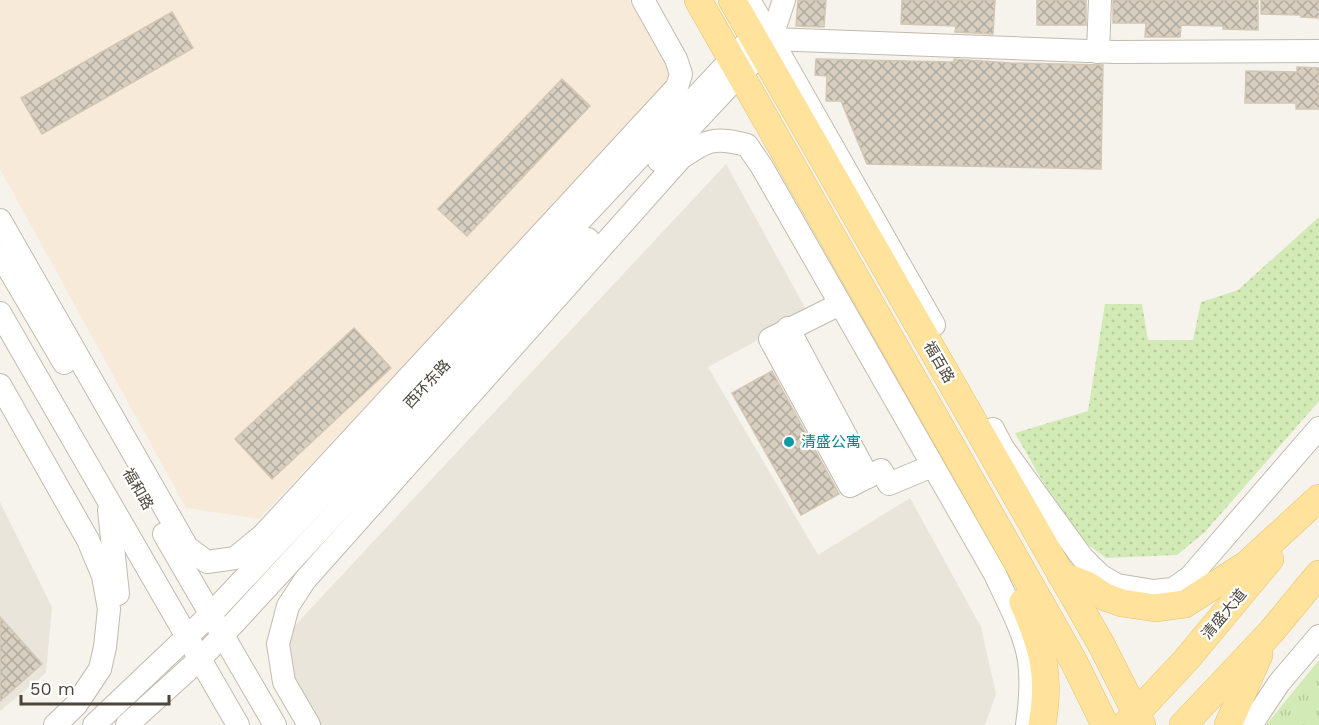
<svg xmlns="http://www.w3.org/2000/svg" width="1319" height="725" font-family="'Work Sans','Noto Sans SC',sans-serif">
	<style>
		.residential { fill: #eae5da }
		.commercial { fill: #f7ead8 }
		.grass { fill: url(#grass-dots) }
		.park { fill: url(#park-tufts) }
		.building { fill: url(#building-cross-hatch); stroke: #d3c7b4; stroke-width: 1.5 }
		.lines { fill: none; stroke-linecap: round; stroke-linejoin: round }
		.minor-casing { stroke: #c2bbae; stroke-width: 24 }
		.major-casing { stroke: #e6c16a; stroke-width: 28 }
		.minor { stroke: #fff; stroke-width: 22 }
		.major { stroke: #ffe39c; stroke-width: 27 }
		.culture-dot { fill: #0f9aa8; stroke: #fff; stroke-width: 2 }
		.labels { text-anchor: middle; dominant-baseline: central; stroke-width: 4.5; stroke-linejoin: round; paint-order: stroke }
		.street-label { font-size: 15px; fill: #4b4439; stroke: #fff }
		.culture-label { font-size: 15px; fill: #0d838f; stroke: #fff; text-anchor: start }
	</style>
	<defs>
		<pattern id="grass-dots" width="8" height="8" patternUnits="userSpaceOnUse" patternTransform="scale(1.5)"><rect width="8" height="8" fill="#d2eab5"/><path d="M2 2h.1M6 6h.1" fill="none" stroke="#b6ca9c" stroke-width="1.8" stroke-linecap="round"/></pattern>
		<pattern id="park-tufts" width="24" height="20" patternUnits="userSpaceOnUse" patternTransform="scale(1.5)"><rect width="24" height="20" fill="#d2eab5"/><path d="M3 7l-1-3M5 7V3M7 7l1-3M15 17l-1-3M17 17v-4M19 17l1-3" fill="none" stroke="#b6ca9c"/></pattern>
		<pattern id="building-cross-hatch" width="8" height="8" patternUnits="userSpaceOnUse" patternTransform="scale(1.5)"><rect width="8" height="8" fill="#d8cfc1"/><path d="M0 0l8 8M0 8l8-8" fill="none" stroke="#b1aa9e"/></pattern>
	</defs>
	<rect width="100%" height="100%" fill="#f6f3ec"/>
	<g class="residential">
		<polygon points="726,164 808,313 708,367 818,555 910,498 981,627 996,694 985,725 315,725 272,650"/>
		<polygon points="0,502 52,607 46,673 0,711"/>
	</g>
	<polygon class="commercial" points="0,0 629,0 674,79 259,519 186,508 0,169"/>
	<polygon class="grass" points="1319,217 1319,401 1205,532 1177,555 1106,558 1072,533 1015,433 1088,411 1105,304 1142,304 1148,340 1193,340 1201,302 1238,290"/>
	<polygon class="park" points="1319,660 1319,725 1266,725"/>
	<g class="building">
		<polygon points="798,0 826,0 824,27 796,26"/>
		<polygon points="902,0 995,0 993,34 955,32 956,26 901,24"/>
		<rect x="1037" y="0" width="49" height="25"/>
		<polygon points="1113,0 1258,0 1258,30 1223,29 1223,26 1181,25 1180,37 1145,37 1146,23 1113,23"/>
		<polygon points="1261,0 1319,0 1319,18 1301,17 1301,15 1261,14"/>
		<polygon points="172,12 193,48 42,134 21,98"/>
		<polygon points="816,59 952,62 954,62 954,59 1011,63 1103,65 1101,169 867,164 841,101 826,101 827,76 815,75"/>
		<polygon points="1297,67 1319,68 1319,109 1296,109 1296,103 1245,103 1246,71 1297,72"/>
		<polygon points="562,79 590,106 467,236 438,209"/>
		<polygon points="354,328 391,368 272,479 235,439"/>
		<polygon points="772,371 839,494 801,515 732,393"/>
		<polygon points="0,617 42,664 0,701"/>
	</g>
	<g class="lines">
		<g class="minor-casing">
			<g id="minor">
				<polyline points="749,0 934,325"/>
				<polyline points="771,39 1115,52 1319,51"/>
				<polyline points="762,43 771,39 784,0"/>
				<polyline points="1098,52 1100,0"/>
				<polyline points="659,161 740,74 763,53"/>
				<polyline points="0,220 187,547 207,562 235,558 263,535 677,87 681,74 676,59 643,0"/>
				<polyline points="0,254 64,363"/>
				<polyline points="840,304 770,339 850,486 881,470 889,484 932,466"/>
				<polyline points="0,313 238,725"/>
				<polyline points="788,328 868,477"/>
				<polyline points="0,385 88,540 103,576 109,609 105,647 100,669 76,705 55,725"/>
				<polyline points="993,429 1003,448 1082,557 1100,575 1117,585 1154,591 1173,589 1190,577 1319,428"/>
				<polyline points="109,510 118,594"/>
				<polyline points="164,534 275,725"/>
				<polyline points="94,725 211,614 753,36"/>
				<polyline points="127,725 201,658 223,635 588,239"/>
				<path d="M309,725L284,682L278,644L288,606L305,580L681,158C708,139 715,137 747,145L762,167L995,574C1007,601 1024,630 1029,660C1032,681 1030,704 1027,725"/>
				<polyline points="1251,725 1279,683 1319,636"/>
			</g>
		</g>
		<g class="major-casing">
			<g id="major">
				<polyline points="698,0 1074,662 1105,725"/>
				<polyline points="732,0 1101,644 1142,725"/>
				<polyline points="1061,575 1087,585 1105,597 1122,603 1155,608 1185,604 1247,564 1319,498"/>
				<path d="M1023,602C1043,647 1051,676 1042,725"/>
				<polyline points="1126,724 1186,660 1270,559"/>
				<polyline points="1183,725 1271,632 1319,574"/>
				<polyline points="1228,725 1259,655"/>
			</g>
		</g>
		<use href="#minor" class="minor"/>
		<use href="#major" class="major"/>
	</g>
	<circle class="culture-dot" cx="789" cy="442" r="6"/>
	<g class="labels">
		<g class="street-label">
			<text transform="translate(939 362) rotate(60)">福百路</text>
			<text transform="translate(427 384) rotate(-47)">西环东路</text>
			<text transform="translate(138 489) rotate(60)">福和路</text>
			<text transform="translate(1224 614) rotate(-50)">清盛大道</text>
		</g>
		<g class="culture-label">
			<text x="801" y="442">清盛公寓</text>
		</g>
	</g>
	<path d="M21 695v9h148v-9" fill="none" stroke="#4b4439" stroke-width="3"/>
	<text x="30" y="695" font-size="18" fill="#4b4439" stroke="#ffffff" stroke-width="4.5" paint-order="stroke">50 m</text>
</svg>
